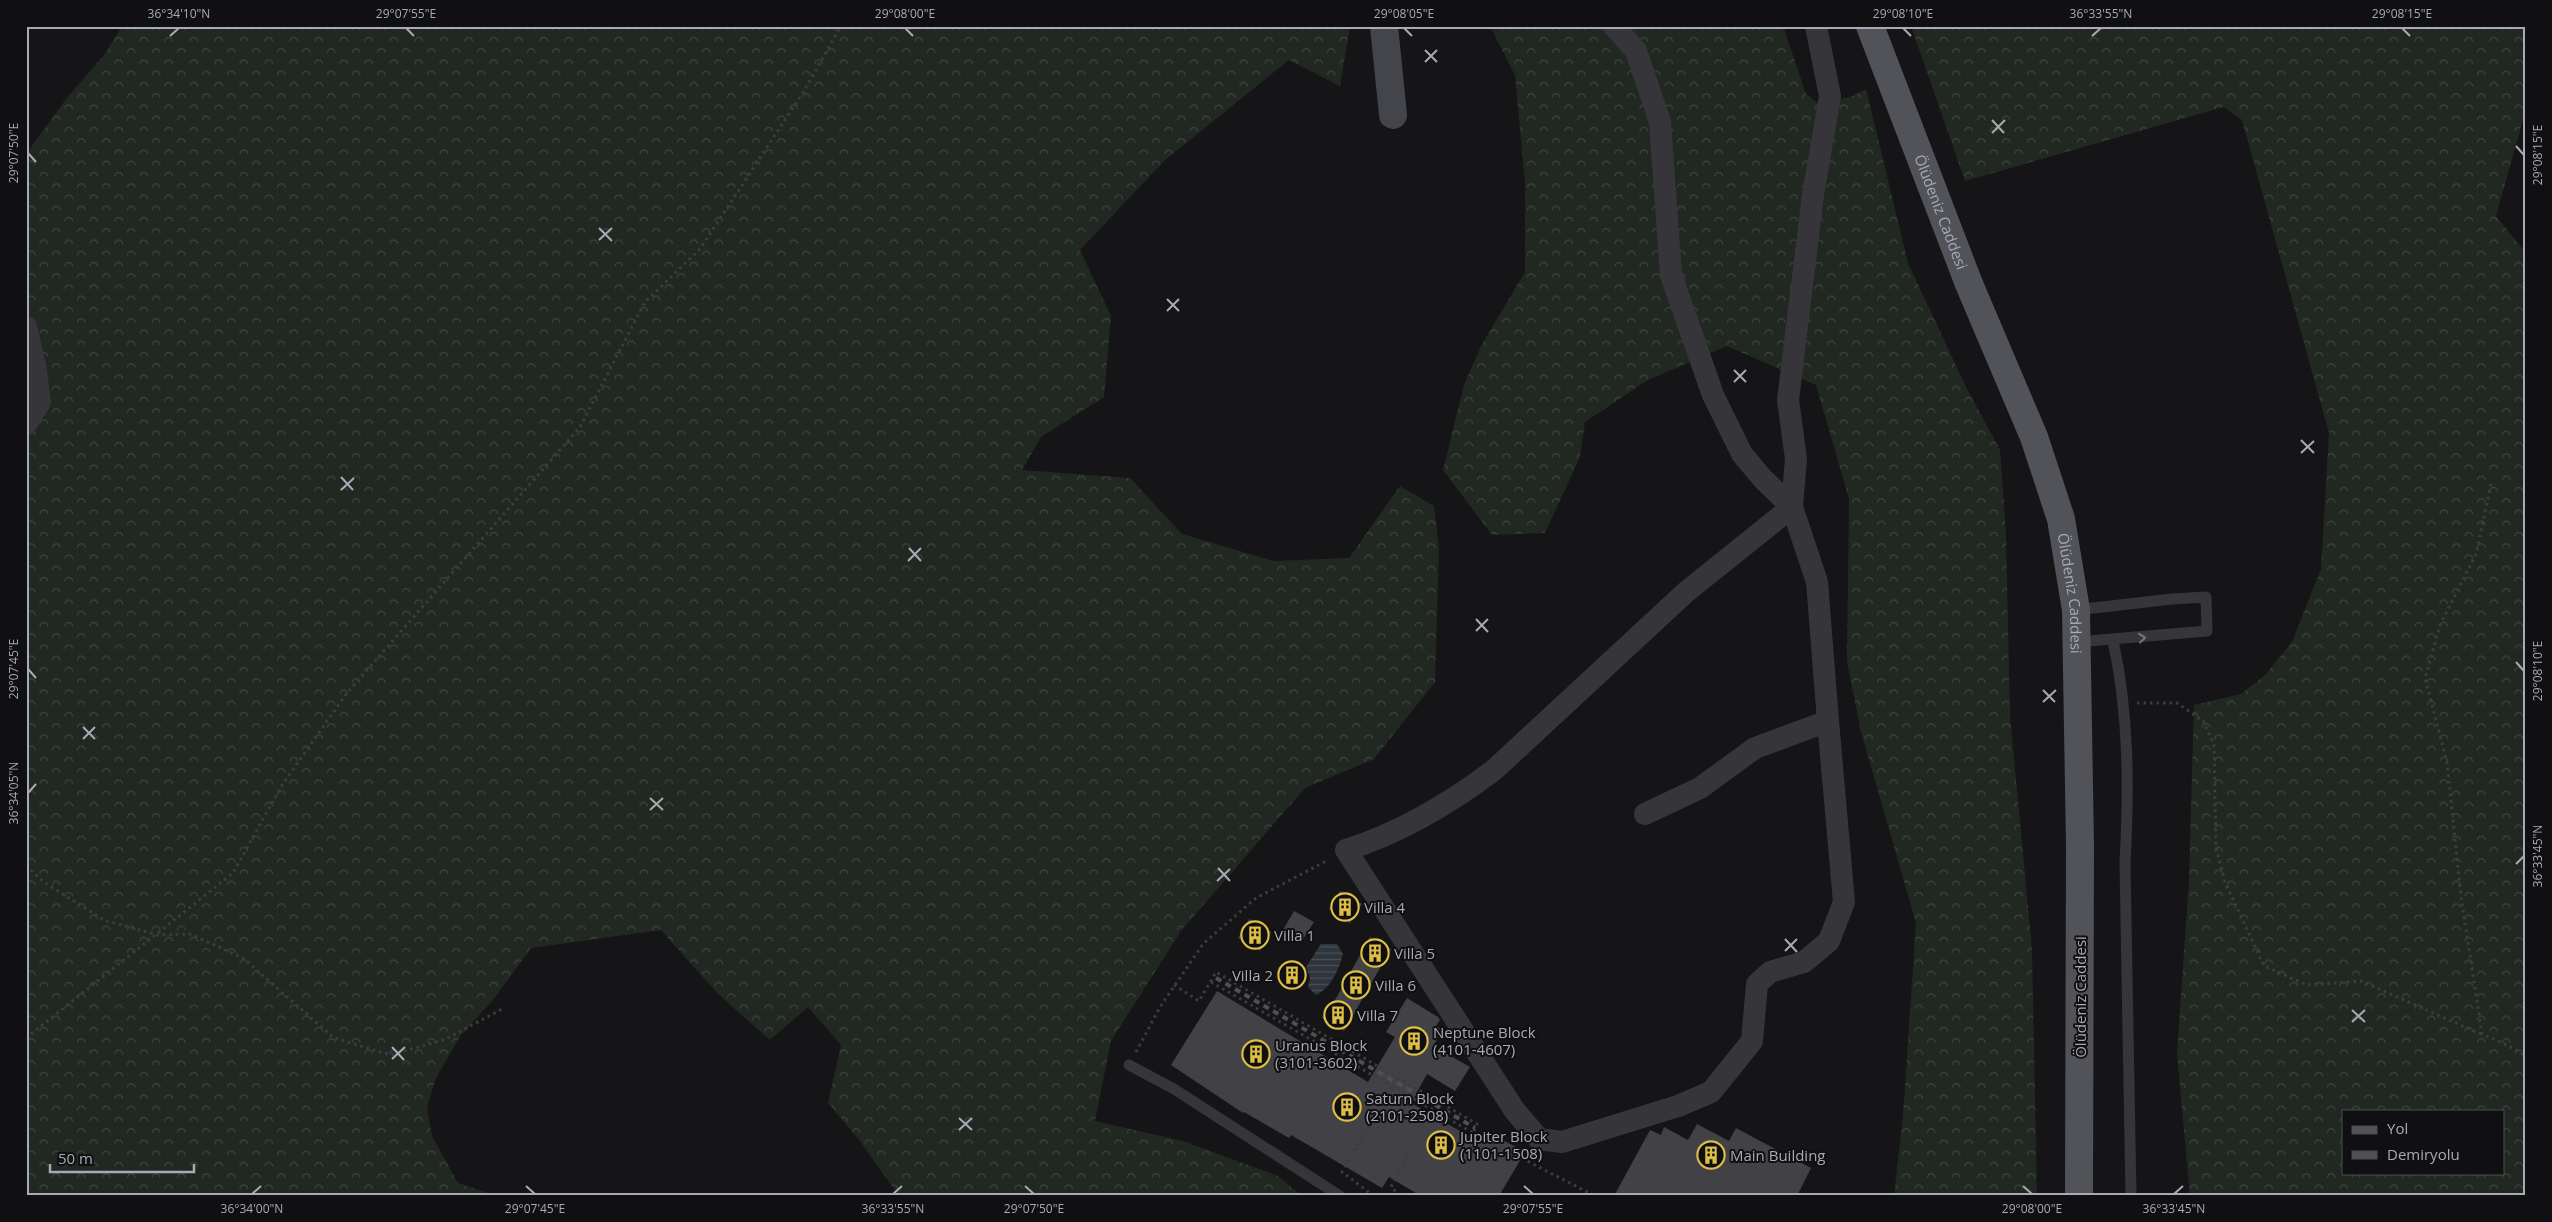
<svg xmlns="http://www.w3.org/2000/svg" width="2552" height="1222" font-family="'Open Sans',sans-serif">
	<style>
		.forest { fill: url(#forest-crowns); fill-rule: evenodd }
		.water { fill: url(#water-rules) }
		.building { fill: #424246 }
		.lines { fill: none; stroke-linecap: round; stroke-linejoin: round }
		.path { stroke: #3c3d41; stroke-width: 3; stroke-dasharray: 2.5 4; stroke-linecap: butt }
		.lane { stroke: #36363a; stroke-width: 11 }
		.street { stroke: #36363a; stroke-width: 22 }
		.secondary { stroke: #44454a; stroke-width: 28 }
		.primary { stroke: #525359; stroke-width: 28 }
		.rail { stroke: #4f5055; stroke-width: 4; stroke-dasharray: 6 5; stroke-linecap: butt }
		.oneway { stroke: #75767e }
		.ticks { fill: none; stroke: #a8aab5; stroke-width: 2 }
		.labels { text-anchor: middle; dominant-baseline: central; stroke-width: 4; stroke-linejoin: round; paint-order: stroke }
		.street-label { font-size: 15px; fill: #a8aab5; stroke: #100f11 }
		.poi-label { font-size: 15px; fill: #a8aab5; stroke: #100f11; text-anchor: start }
		.neatline { fill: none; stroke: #a8aab5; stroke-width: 2 }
		.ticks-label { font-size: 12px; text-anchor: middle; fill: #a8aab5 }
	</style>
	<defs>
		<pattern id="forest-crowns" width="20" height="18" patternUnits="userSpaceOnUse" patternTransform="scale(1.25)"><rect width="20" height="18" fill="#212822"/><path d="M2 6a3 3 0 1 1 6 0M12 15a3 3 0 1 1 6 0" fill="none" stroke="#3e4440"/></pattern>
		<pattern id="water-rules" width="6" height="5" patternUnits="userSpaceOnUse" patternTransform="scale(1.25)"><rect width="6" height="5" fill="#2f353d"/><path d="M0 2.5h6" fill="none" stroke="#4a5057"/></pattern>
	</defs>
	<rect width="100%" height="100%" fill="#151416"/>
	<g class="forest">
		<polygon points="122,26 1350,26 1340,86 1289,60 1165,160 1080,250 1111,316 1104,397 1041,437 1022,470 1130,478 1182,534 1274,561 1349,558 1400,486 1434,506 1439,547 1435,682 1374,759 1305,788 1181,931 1111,1041 1095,1121 1183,1141 1278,1176 1302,1196 899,1196 860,1141 828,1103 841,1045 808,1007 770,1040 718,994 661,930 531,948 493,1000 461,1035 436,1078 427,1107 432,1136 458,1183 497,1196 26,1196 26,154 66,99 104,55"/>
		<polygon points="1490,26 1783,26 1806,94 1818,103 1851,97 1866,89 1908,263 1966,387 2000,450 2006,533 2010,716 2032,949 2037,1196 1894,1196 1903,1116 1916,923 1861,732 1847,662 1849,499 1816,385 1727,346 1648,380 1585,422 1580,457 1545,533 1492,535 1443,470 1464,385 1481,346 1525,272 1525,184 1515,75"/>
		<path d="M1911,26H2526V109L2496,216L2526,253V1196H2190L2177,1054L2189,879L2194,705L2241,694L2265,675L2292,642L2321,569L2329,433L2242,120L2224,107L1965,181ZM2343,1111H2503V1173H2343Z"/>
	</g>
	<path class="water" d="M1321,944H1337L1343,954C1339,969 1331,988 1316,995L1308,987L1310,978L1306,967Z"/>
	<g class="building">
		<polygon points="1340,891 1362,904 1350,923 1329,909"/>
		<polygon points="1294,911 1314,922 1302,941 1283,930"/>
		<polygon points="1249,919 1271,932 1260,951 1238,938"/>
		<polygon points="1370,937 1391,949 1344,1031 1322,1018 1335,1000"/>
		<polygon points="1288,962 1305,971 1295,989 1278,980"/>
		<polygon points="1217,991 1368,1082 1395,1037 1386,1032 1407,998 1438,1017 1440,1020 1436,1026 1443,1030 1433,1046 1470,1067 1455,1091 1427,1074 1411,1103 1481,1143 1488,1132 1525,1152 1499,1196 1421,1196 1389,1177 1382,1188 1291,1135 1289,1138 1244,1112 1243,1113 1171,1065"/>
		<polygon points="1697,1124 1729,1141 1736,1128 1811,1168 1797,1196 1614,1196 1650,1130 1661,1135 1664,1127 1688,1140"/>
	</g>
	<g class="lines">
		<g class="path">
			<polyline points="2491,484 2476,554 2440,625 2425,678 2447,762 2461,897 2482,1034 2507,1045 2526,1056"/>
			<polyline points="2137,703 2177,703 2203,721 2214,744 2216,847 2225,882 2264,966 2307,985 2361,981 2483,1035"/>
			<polyline points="26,866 45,883 104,920 158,935 190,934 243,958 334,1038 391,1055 446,1039 502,1009"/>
			<polyline points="1211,982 1473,1133 1595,1196"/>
			<polyline points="1174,985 1199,1001 1216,972 1477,1124 1473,1133"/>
			<polyline points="26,1038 233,873 282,785 347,693 580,427 645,302 700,249 804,91 841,26"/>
			<polyline points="1136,1052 1160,1007 1203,944 1256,898 1328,860"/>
			<polyline points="1374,1196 1342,1172 1393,1086"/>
			<polyline points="1400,1196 1391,1187 1407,1156"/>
		</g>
		<g class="lane">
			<polyline points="2076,610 2172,599 2206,597 2207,631 2076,642"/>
			<path d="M2113,641C2129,713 2129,789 2125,863L2131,1196"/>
			<polyline points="1129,1065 1174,1089 1340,1196"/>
		</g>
		<g class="street">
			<polyline points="1614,26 1636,51 1660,122 1671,275 1713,395 1742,454 1763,479 1792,507 1817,582 1828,721 1755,748 1700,788 1645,814"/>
			<path d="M1816,26L1830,96L1813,195L1788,400L1796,459L1792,507L1686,592L1494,770C1449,804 1400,833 1346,850L1515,1111L1539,1139L1562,1142L1678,1106L1711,1092L1752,1041L1757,984L1770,972L1804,962L1829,941L1844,902L1828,721"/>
			<polyline points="26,327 35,365 40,402 26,424"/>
		</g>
		<polyline class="secondary" points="1384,26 1393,115"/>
		<path class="primary" id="s1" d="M1870,26L1969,284L2034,437L2061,519L2076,610L2080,845L2079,1196"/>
		<polyline class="rail" points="1216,978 1475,1128"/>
	</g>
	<defs><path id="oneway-chevron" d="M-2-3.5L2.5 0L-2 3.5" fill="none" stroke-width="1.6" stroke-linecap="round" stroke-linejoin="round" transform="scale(1.25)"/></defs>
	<use class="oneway" href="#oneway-chevron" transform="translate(2142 638) rotate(-6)"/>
	<path class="ticks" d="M406,28L414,36M905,28L913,36M1404,28L1412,36M1903,28L1911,36M2402,28L2410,36M170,36L179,28M2092,36L2101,28M1425,50L1437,62M1425,62L1437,50M1992,120L2004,133M1992,133L2005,120M2516,146L2524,155M28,153L36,162M599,228L612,241M599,240L612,228M1167,299L1179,311M1167,311L1179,299M1734,370L1746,382M1734,382L1746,370M2301,440L2314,453M2301,453L2314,441M341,477L353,490M341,490L354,478M909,548L921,561M908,561L921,548M1476,619L1488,632M1476,631L1488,619M2516,662L2524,671M28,669L36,678M2043,690L2055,702M2043,702L2056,690M83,727L95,739M83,739L95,727M28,793L36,784M650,798L663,810M650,810L663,798M2516,864L2524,856M1218,868L1230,881M1217,881L1230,869M1785,939L1797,952M1785,951L1797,939M2352,1010L2365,1022M2352,1022L2365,1010M392,1047L404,1060M392,1059L405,1047M959,1118L972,1130M959,1130L972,1118M526,1186L535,1194M1025,1186L1034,1194M1524,1186L1533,1194M2023,1186L2032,1194M252,1194L261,1186M893,1194L902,1186M2174,1194L2183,1186"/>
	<defs>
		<g id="building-ring" transform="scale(1.4375)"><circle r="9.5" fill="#100f11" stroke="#debe45" stroke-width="1.5"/><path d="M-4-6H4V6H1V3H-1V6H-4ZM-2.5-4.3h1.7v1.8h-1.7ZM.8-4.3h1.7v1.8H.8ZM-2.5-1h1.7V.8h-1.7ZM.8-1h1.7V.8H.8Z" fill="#debe45"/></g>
	</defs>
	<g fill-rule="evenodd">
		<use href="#building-ring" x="1345" y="907"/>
		<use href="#building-ring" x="1255" y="935"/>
		<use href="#building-ring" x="1375" y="953"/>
		<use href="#building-ring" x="1292" y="975"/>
		<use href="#building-ring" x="1356" y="985"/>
		<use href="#building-ring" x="1338" y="1015"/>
		<use href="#building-ring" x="1414" y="1041"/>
		<use href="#building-ring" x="1256" y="1054"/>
		<use href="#building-ring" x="1347" y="1107"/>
		<use href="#building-ring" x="1441" y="1145"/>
		<use href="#building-ring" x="1711" y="1155"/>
	</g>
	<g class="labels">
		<g class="street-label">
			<text stroke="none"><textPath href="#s1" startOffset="199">Ölüdeniz Caddesi</textPath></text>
			<text stroke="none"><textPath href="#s1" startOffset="604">Ölüdeniz Caddesi</textPath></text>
			<text transform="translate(2080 997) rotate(-90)">Ölüdeniz Caddesi</text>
		</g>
		<g class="poi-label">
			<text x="1364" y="907">Villa 4</text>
			<text x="1274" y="935">Villa 1</text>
			<text x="1394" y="953">Villa 5</text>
			<text x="1273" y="975" text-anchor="end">Villa 2</text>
			<text x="1375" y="985">Villa 6</text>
			<text x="1357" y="1015">Villa 7</text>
			<text x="1433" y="1032">Neptune Block<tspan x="1433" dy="17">(4101-4607)</tspan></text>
			<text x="1275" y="1045">Uranus Block<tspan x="1275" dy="17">(3101-3602)</tspan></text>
			<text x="1366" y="1098">Saturn Block<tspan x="1366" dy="17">(2101-2508)</tspan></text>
			<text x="1460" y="1136">Jupiter Block<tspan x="1460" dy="17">(1101-1508)</tspan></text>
			<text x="1730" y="1155">Main Building</text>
		</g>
	</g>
	<rect width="2552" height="1222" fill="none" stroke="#100f11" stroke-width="55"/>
	<rect x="2342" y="1110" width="162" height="65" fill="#100f11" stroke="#4d4d53"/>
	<rect x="2352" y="1126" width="25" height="8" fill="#525359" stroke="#4d4d53"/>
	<text x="2387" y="1134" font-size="15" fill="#a8aab5">Yol</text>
	<rect x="2352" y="1151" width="25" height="8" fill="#4f5055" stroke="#4d4d53"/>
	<text x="2387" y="1160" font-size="15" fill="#a8aab5">Demiryolu</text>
	<path d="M50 1164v8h144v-8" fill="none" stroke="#a8aab5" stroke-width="2.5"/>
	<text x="58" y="1164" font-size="15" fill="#a8aab5" stroke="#100f11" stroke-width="4" paint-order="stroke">50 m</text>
	<rect x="28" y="28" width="2496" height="1166" class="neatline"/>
	<g class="ticks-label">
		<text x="179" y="18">36°34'10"N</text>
		<text x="406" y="18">29°07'55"E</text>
		<text x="905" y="18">29°08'00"E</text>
		<text x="1404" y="18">29°08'05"E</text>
		<text x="1903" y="18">29°08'10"E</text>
		<text x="2101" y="18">36°33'55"N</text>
		<text x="2402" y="18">29°08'15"E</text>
		<text transform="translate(14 153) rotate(-90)" y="4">29°07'50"E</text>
		<text transform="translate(2538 155) rotate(-90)" y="4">29°08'15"E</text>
		<text transform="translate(14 669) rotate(-90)" y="4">29°07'45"E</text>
		<text transform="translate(2538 671) rotate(-90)" y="4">29°08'10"E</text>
		<text transform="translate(14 793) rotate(-90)" y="4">36°34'05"N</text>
		<text transform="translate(2538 856) rotate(-90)" y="4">36°33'45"N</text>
		<text x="252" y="1213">36°34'00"N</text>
		<text x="535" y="1213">29°07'45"E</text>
		<text x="893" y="1213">36°33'55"N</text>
		<text x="1034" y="1213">29°07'50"E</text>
		<text x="1533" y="1213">29°07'55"E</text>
		<text x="2032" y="1213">29°08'00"E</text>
		<text x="2174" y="1213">36°33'45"N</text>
	</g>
</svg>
